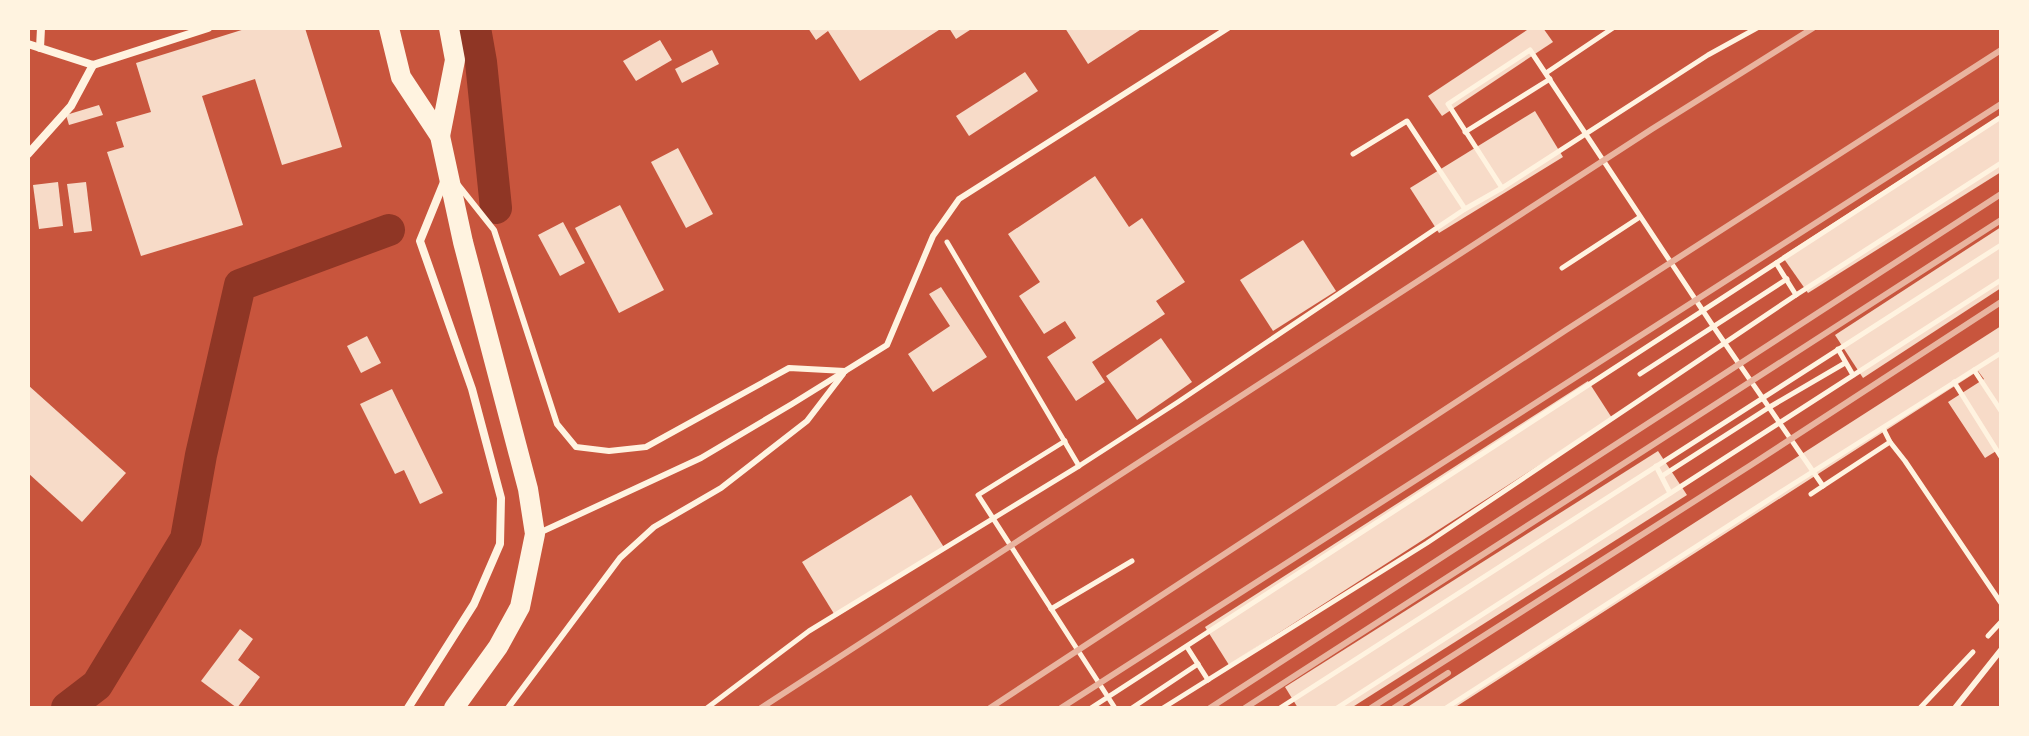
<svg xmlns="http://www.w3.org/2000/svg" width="2029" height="736" font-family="Lato,sans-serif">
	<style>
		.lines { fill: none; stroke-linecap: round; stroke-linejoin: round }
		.canal { stroke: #8f3625; stroke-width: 32 }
		.building { fill: #f7dbc8 }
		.path { stroke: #fff3e0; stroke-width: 5 }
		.service { stroke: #fff3e0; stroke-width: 6 }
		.minor { stroke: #fff3e0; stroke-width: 8 }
		.primary { stroke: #fff3e0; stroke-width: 20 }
		.rail { stroke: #e9b49f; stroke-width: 6 }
	</style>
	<rect width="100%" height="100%" fill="#c8553d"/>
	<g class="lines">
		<g class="canal">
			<polyline points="475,28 481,62 496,208"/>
			<polyline points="67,708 97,685 186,539 201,455 240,285 389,230"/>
		</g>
	</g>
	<g class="building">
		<polygon points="248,28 305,28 342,147 282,165 255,79 202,96 243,225 141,256 107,152 124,147 116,122 151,112 136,63"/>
		<polygon points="808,28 942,28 860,81 828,31 816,40"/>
		<polygon points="949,28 973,28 956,39"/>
		<polygon points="1065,28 1143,28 1088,64"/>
		<polygon points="1530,28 1543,28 1553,42 1442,116 1428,96"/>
		<polygon points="660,40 672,60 636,81 623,61"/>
		<polygon points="712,50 719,64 682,83 675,69"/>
		<polygon points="1025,72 1038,91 969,136 956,116"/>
		<polygon points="99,105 103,115 69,125 66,115"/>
		<polygon points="1535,111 1563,157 1439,233 1410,188"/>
		<polygon points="2001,115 2001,172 1808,293 1782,256"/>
		<polygon points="678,148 713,214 686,228 651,162"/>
		<polygon points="1095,176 1129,227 1142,218 1185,282 1156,301 1165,314 1092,362 1105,382 1076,401 1047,357 1076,338 1065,321 1044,334 1019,296 1040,282 1008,234"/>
		<polygon points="58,182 63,226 39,229 33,185"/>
		<polygon points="86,182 92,231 74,233 67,184"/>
		<polygon points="620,205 664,290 619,313 575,228"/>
		<polygon points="563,222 585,263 560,276 538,235"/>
		<polygon points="2001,227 2001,288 1863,378 1835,335"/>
		<polygon points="1303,240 1336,291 1273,331 1240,280"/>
		<polygon points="941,287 987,357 933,392 908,354 950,326 929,294"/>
		<polygon points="2001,326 2001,378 1999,380 2001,383 2001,448 1985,458 1948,402 1984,379 1978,371 1454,708 1406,708"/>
		<polygon points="367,336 381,363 361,373 347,346"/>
		<polygon points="1161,338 1192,382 1137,420 1106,376"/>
		<polygon points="1588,381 1612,418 1229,665 1205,627"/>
		<polygon points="28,385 126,473 82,522 28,473"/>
		<polygon points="392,389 443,493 420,504 404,470 395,474 360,404"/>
		<polygon points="1658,451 1687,495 1351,708 1298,708 1285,687"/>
		<polygon points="911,495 945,549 836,617 802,562"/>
		<polygon points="240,629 253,639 238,660 260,677 237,708 201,681"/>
	</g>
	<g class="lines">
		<g class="path">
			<polyline points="1546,73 1613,28"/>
			<polyline points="1465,132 1550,79"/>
			<polyline points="1353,154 1407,121 1465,209"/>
			<polyline points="1502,188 1448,104 1530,50 1713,326 1823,486 1811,494"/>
			<polyline points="947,242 1079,466"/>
			<polyline points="1776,263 1796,295"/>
			<polyline points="1562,268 1640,217"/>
			<polyline points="1838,349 1853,375"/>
			<polyline points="1974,370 2001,411"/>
			<polyline points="1640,374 1787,279"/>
			<polyline points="1954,382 2001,457"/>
			<polyline points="1883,428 1890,442 1905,461 2001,603"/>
			<polyline points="1065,441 978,495 1115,708"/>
			<polyline points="1656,466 1670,493"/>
			<polyline points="1662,476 1768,408 1845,363"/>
			<polyline points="1823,486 1890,442"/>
			<polyline points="1051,609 1132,561"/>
			<polyline points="1988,636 2001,622"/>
			<polyline points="1187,647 1208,680"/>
			<polyline points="707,708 809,631 1079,466 1178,402 1465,209 1502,188 1708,55 1757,28"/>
			<polyline points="1091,708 2001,117"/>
			<polyline points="1132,708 1198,664"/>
			<polyline points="1163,708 1427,543 1796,295 2001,163"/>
			<polyline points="1280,708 2001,245"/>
			<polyline points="1337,708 2001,280"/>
			<polyline points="1446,708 1787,488 2001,353"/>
			<polyline points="1920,708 1973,652"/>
		</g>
		<g class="service">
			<polyline points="459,186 494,230 557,424 576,447 609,451 646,447 789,368 845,371"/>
			<polyline points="539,533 701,458 792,404 887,345 933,236 959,199 1228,28"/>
			<polyline points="508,708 620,558 654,527 721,488 807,421 843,374"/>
			<polyline points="1955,708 2001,650"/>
		</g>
		<g class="minor">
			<polyline points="28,44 93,65 208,28"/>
			<polyline points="40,48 41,28"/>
			<polyline points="28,154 71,106 93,65"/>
			<polyline points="408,708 474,604 500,544 501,498 472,389 420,241 444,182"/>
		</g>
		<g class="primary">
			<polyline points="389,28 401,77 440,136 463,242 528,489 535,534 520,607 498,647 454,708"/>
			<polyline points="440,136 455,60 449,28"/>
		</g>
		<g class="rail">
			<polyline points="761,708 1652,129 1813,28"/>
			<polyline points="990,708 1566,330 2001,50"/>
			<polyline points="1061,708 2001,104"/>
			<polyline points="1210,708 2001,194"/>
			<polyline points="1245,708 2001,220"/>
			<polyline points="1371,708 1751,465 2001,302"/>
			<polyline points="1394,708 1448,673"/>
		</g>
	</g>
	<rect width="2029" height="736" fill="none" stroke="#fff3e0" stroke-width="60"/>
</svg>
